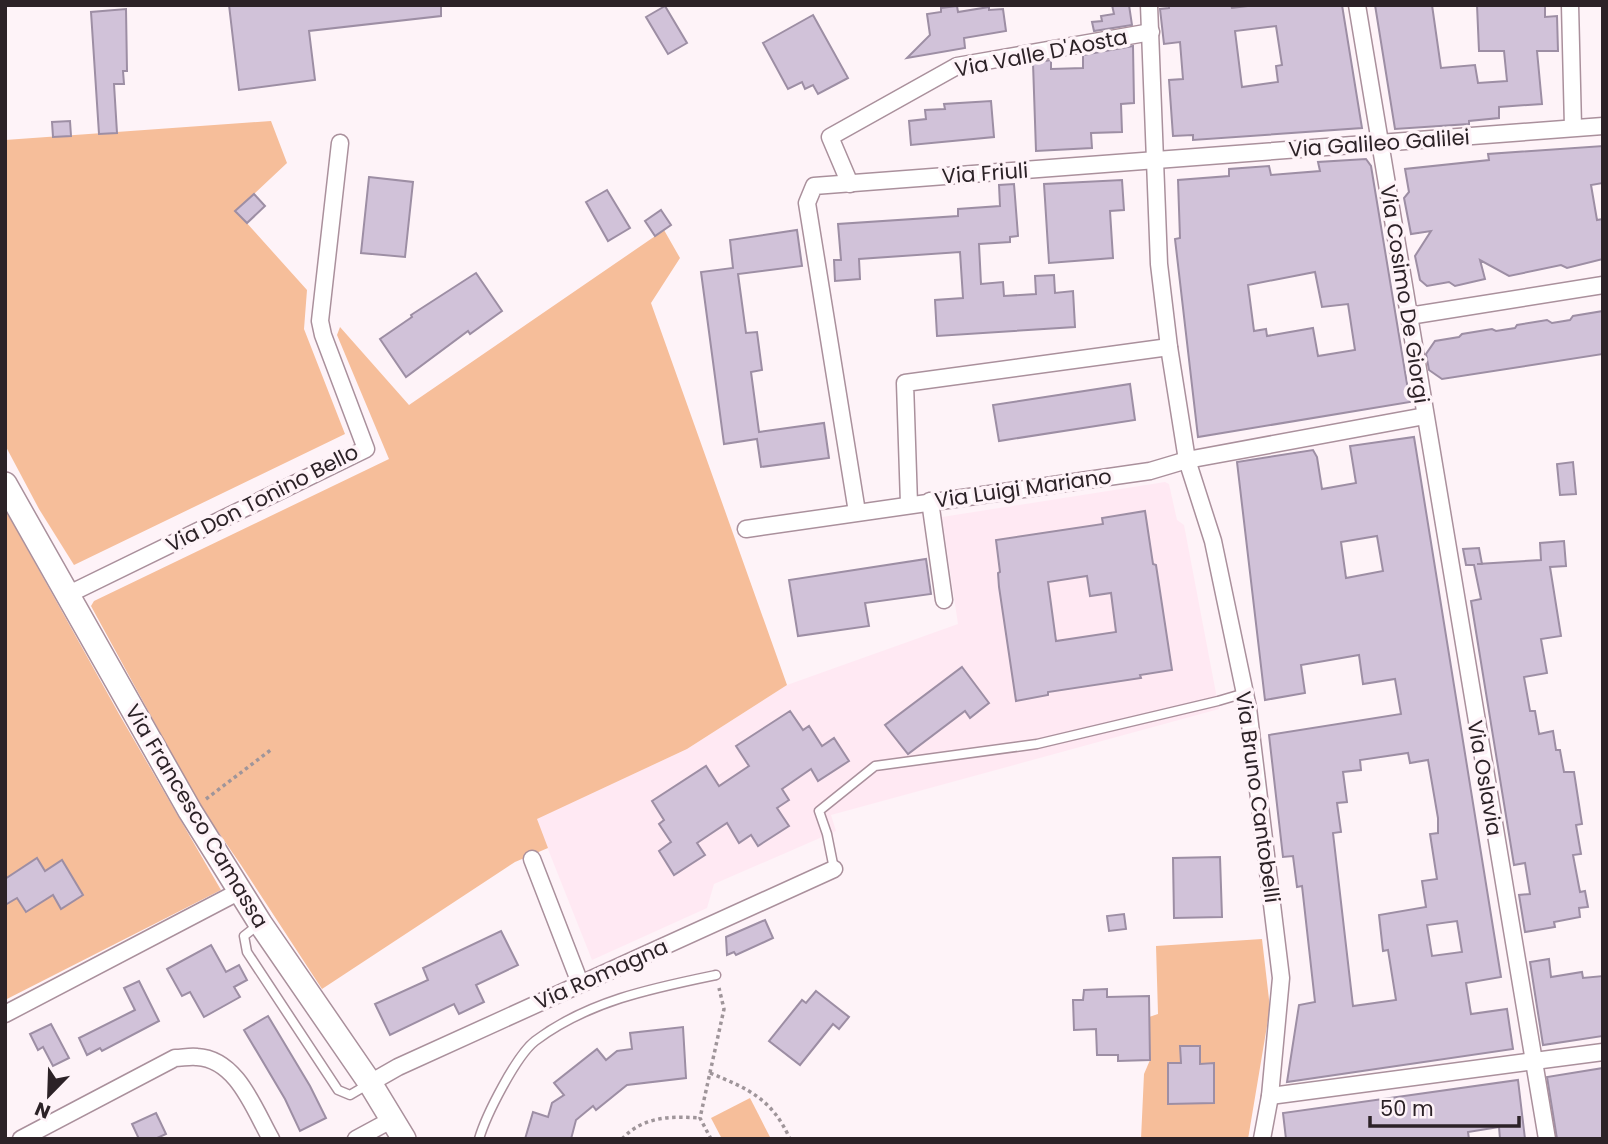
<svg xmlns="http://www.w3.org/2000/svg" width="1608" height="1144" font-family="Poppins,sans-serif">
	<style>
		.built { fill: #ffe9f3 }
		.green { fill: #f6be9a }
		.building { fill: #d1c2d9; stroke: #9d8ea4; stroke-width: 2; fill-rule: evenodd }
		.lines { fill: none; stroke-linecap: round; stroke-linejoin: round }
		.lane-casing { stroke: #aa909c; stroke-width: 11 }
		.street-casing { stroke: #aa909c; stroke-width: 19 }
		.secondary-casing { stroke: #aa909c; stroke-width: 26 }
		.path { stroke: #9f959a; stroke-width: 3.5; stroke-dasharray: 3.5 3.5; stroke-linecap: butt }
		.lane { stroke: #fff; stroke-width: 8 }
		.street { stroke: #fff; stroke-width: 16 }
		.secondary { stroke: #fff; stroke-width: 23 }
		.labels { text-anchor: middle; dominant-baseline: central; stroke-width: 7; stroke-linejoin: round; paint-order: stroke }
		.street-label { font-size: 21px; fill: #2c2227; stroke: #fef3f8 }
	</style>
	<rect width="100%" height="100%" fill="#fef3f8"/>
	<polygon class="built" points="1165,482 1169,484 1177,520 1184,525 1219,709 831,815 836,831 714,884 707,908 592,960 536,819 687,749 787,685 958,624 942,517"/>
	<g class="green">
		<polygon points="271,121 287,163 236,211 307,290 304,329 345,434 74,565 39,509 5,445 5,140"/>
		<polygon points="664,230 680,258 651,303 787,685 687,749 537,819 548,848 515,862 322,989 241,865 199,804 91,606 94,601 389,459 337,335 340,327 409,405"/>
		<polygon points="5,509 119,714 221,890 5,1000"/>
		<polygon points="1262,939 1270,1008 1248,1139 1141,1139 1144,1074 1150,1060 1149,1017 1158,1014 1156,946"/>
		<polygon points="750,1098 771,1139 722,1139 711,1118"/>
	</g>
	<g class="building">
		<polygon points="229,5 441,5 441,16 309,31 315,80 239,90"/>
		<polygon points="1112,5 1129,5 1132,25 1094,31 1092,22 1102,21 1101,16 1114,14"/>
		<path d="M1169,5H1231L1232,8L1256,5H1342L1362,128L1193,140V135L1173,136L1169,80L1183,79L1180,42L1164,44L1160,9L1169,8ZM1276,26L1282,65L1276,66L1278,82L1242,87L1235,31Z"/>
		<polygon points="1375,5 1432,5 1441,68 1475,65 1478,83 1507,81 1504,51 1479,51 1477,5 1545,5 1545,17 1557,16 1558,51 1537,51 1542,104 1499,107 1499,118 1469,121 1469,124 1395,129"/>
		<polygon points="665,6 687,43 668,54 646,17"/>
		<polygon points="957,6 958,12 989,7 989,10 1003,9 1006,31 964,38 965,48 907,58 930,35 927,14 941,12 941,8"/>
		<polygon points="126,9 127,71 123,71 124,84 114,84 117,133 99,134 91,12"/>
		<polygon points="813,15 848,78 818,94 813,85 805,89 802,82 788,89 763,43"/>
		<polygon points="1133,46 1134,103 1121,104 1122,132 1091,133 1092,148 1036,151 1033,63 1051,60 1051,69 1083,68 1083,55"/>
		<polygon points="991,101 994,137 911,145 909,121 926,119 925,110 945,109 944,104"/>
		<polygon points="70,121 71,136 53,137 52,122"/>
		<polygon points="1603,146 1603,183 1591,185 1597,220 1603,219 1603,259 1567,268 1561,265 1509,276 1480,260 1485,279 1455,286 1449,282 1427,286 1420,280 1415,256 1431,231 1411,234 1404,198 1409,192 1405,169 1489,160 1488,154"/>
		<path d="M1366,159L1371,166L1410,402L1198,437L1175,239L1180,238L1178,180L1229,176V169L1269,166L1271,175L1320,171L1318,162ZM1315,272L1322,307L1348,304L1355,350L1318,356L1313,328L1267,336L1266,329L1254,331L1248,285Z"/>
		<polygon points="369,177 413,182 405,257 361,253"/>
		<polygon points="1122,180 1124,210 1110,211 1113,258 1049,263 1044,184"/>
		<polygon points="1014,184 1018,236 1010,237 1010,242 979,244 981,284 1003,282 1004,296 1036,294 1035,276 1054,275 1055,293 1073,291 1075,327 937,336 935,300 963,298 960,252 859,259 860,279 835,281 834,260 841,260 838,224 958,216 958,209 1000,206 999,185"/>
		<polygon points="607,190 630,228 608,241 586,202"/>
		<polygon points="254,194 265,206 247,223 235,211"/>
		<polygon points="661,210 671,225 655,236 645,221"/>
		<polygon points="797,230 802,266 738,274 746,333 757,332 762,370 751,372 759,432 824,423 829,458 761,467 757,439 724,444 701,272 733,268 730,240"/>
		<polygon points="476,273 502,311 470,334 468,331 406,377 380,339 412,317 411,315"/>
		<polygon points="1603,311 1603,354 1442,379 1429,370 1426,354 1435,341 1459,337 1462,334 1492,329 1496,331 1515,328 1517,325 1547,320 1552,323 1570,320 1573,316"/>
		<polygon points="1130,384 1135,420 999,441 993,405"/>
		<path d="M1414,437L1501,977L1466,983L1471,1014L1507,1009L1513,1049L1287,1082L1299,1005L1315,1002L1302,886L1297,887L1293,856L1283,857L1269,735L1401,714L1395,679L1363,684L1359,655L1301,665L1305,693L1265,700L1237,462L1313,450L1317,457L1322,489L1356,483L1350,446ZM1377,536L1383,571L1346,578L1341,542ZM1408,753L1410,763L1428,760L1438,818V833L1430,834L1437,879L1422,881L1426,907L1379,915L1383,951L1388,950L1396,1000L1353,1006L1333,833L1341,832L1337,803L1347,802L1343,772L1361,770L1360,760ZM1457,921L1462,952L1432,956L1427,925Z"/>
		<polygon points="1573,462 1576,494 1560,495 1557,464"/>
		<path d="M1145,511L1153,564L1156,565L1172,670L1140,675L1141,678L1048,692V695L1016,701L999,587L998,573L1000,572L996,540L1103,524L1102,518ZM1087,576L1090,596L1111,593L1116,632L1056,641L1048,582Z"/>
		<polygon points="1564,541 1566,566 1550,567 1561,636 1541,639 1547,673 1524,677 1530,711 1535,711 1539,734 1553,731 1556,750 1560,750 1564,772 1574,772 1582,824 1576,825 1581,854 1573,855 1580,892 1585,891 1588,907 1579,908 1580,917 1554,922 1555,927 1525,932 1519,895 1530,894 1525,863 1514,865 1471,601 1481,599 1474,565 1466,565 1463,549 1479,548 1482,564 1477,564 1541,560 1540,543"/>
		<polygon points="926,559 931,594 865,603 869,626 798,636 789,580"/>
		<polygon points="962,667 989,703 970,718 965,711 908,754 885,725"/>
		<polygon points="790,711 803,730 809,726 822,746 834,738 849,761 818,781 811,769 782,789 789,800 777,808 789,826 758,846 751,835 739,843 727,823 697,843 705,855 674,875 659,851 671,842 659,824 664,820 652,801 706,766 719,786 749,766 736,746"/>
		<polygon points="1220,857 1222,917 1174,918 1173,858"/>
		<polygon points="37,858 45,871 62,860 83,895 61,909 53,895 26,912 17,898 5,905 5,879"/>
		<polygon points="1124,914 1126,929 1109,931 1107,916"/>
		<polygon points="765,920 773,938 736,955 734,952 727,955 726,937"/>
		<polygon points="501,931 518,965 476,985 484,1002 459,1014 454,1004 390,1035 375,1004 428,980 423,968"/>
		<polygon points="211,945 226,972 239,965 247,980 234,987 240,997 204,1017 190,992 182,996 167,969"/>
		<polygon points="1549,959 1551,977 1582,972 1583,978 1603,976 1603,1036 1543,1045 1530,962"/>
		<polygon points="139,981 159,1021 102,1051 100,1048 87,1055 79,1038 135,1010 124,988"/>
		<polygon points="1107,989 1107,997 1149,996 1150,1060 1118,1061 1118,1055 1097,1055 1096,1029 1074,1030 1073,1000 1083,1000 1084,990"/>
		<polygon points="816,991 849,1017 839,1029 833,1024 800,1065 769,1041 802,1000 806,1003"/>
		<polygon points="268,1016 310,1086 326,1118 300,1131 285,1099 244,1030"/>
		<polygon points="51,1024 69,1058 53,1066 43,1047 38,1050 30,1034"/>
		<polygon points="683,1027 686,1078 627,1085 596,1110 593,1106 576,1120 571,1139 525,1139 533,1112 548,1117 552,1103 564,1095 554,1083 597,1049 606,1060 617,1051 632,1049 630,1033"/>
		<polygon points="1180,1046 1200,1046 1200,1064 1214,1063 1214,1103 1168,1104 1168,1063 1181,1063"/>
		<polygon points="1603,1068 1603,1139 1557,1139 1547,1077"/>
		<polygon points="1518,1080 1525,1139 1500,1139 1499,1127 1468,1132 1469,1139 1286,1139 1283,1113"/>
		<polygon points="156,1113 166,1134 155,1139 139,1139 132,1124"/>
	</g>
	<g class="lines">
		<g class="lane-casing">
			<g id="lane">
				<polyline points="834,869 827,834 819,811 875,766 1037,744 1218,701 1245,693"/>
				<polyline points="258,925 244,936 247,952 338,1090 350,1095 367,1085"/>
				<path d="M479,1139C486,1115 516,1056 535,1041C588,1001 653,988 716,975"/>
			</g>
		</g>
		<g class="street-casing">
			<g id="street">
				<polyline points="1149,5 1159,264 1169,347 1187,460 1213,541 1248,708 1281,978 1270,1096 1262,1139"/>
				<polyline points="1357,5 1547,1139"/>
				<polyline points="1570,5 1573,127"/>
				<polyline points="850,184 830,137 957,66 1151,32"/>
				<polyline points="1409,316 1603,285"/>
				<polyline points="930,501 944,600"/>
				<polyline points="909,504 905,383 1169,347"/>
				<polyline points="857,512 807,203 814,186 1603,126"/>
				<polyline points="746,529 1150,471 1187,460 1425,416"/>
				<polyline points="69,594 366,449 323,335 320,321 340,143"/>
				<polyline points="532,859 580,983"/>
				<polyline points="5,1014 240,891"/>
				<polyline points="370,1083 398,1067 834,869"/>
				<polyline points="1270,1096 1603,1052"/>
				<path d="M21,1139L175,1058C182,1058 190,1056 197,1057C237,1059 254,1109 271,1139"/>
				<polyline points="356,1139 393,1119"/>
			</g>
		</g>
		<g class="secondary-casing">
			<polyline id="secondary" points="5,484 190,811 260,923 370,1083 404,1139"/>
		</g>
		<g class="path">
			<polyline points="206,799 272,749"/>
			<path d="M710,1073C749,1089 772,1099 790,1139"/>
			<path d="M622,1139C643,1116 672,1116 700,1118"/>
			<polyline points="711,1139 700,1118 724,1009 719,988"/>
		</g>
		<use href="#lane" class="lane"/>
		<use href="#street" class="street"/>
		<use href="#secondary" class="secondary"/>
	</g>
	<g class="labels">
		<g class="street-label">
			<text transform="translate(1041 53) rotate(-11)">Via Valle D'Aosta</text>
			<text transform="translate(1379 143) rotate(-4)">Via Galileo Galilei</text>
			<text transform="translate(985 173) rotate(-4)">Via Friuli</text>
			<text transform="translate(1405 294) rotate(81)">Via Cosimo De Giorgi</text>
			<text transform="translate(1023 488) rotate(-8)">Via Luigi Mariano</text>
			<text transform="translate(262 498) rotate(-27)">Via Don Tonino Bello</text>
			<text transform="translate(1485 778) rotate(80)">Via Oslavia</text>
			<text transform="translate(1258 797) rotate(82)">Via Bruno Cantobelli</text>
			<text transform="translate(197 816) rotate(59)">Via Francesco Camassa</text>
			<text transform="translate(601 974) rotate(-24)">Via Romagna</text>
		</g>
	</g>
	<rect width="1608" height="1144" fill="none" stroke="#2c2227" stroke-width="14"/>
	<g transform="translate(49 1095) rotate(203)" stroke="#fef3f8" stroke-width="5" paint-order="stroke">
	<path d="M0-5L12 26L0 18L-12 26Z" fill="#2c2227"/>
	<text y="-10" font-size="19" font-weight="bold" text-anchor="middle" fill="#2c2227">N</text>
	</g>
	<path d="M1370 1116v10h149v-10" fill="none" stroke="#2c2227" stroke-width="3.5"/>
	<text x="1380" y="1116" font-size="21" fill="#2c2227" stroke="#fef3f8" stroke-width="5" paint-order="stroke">50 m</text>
</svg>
